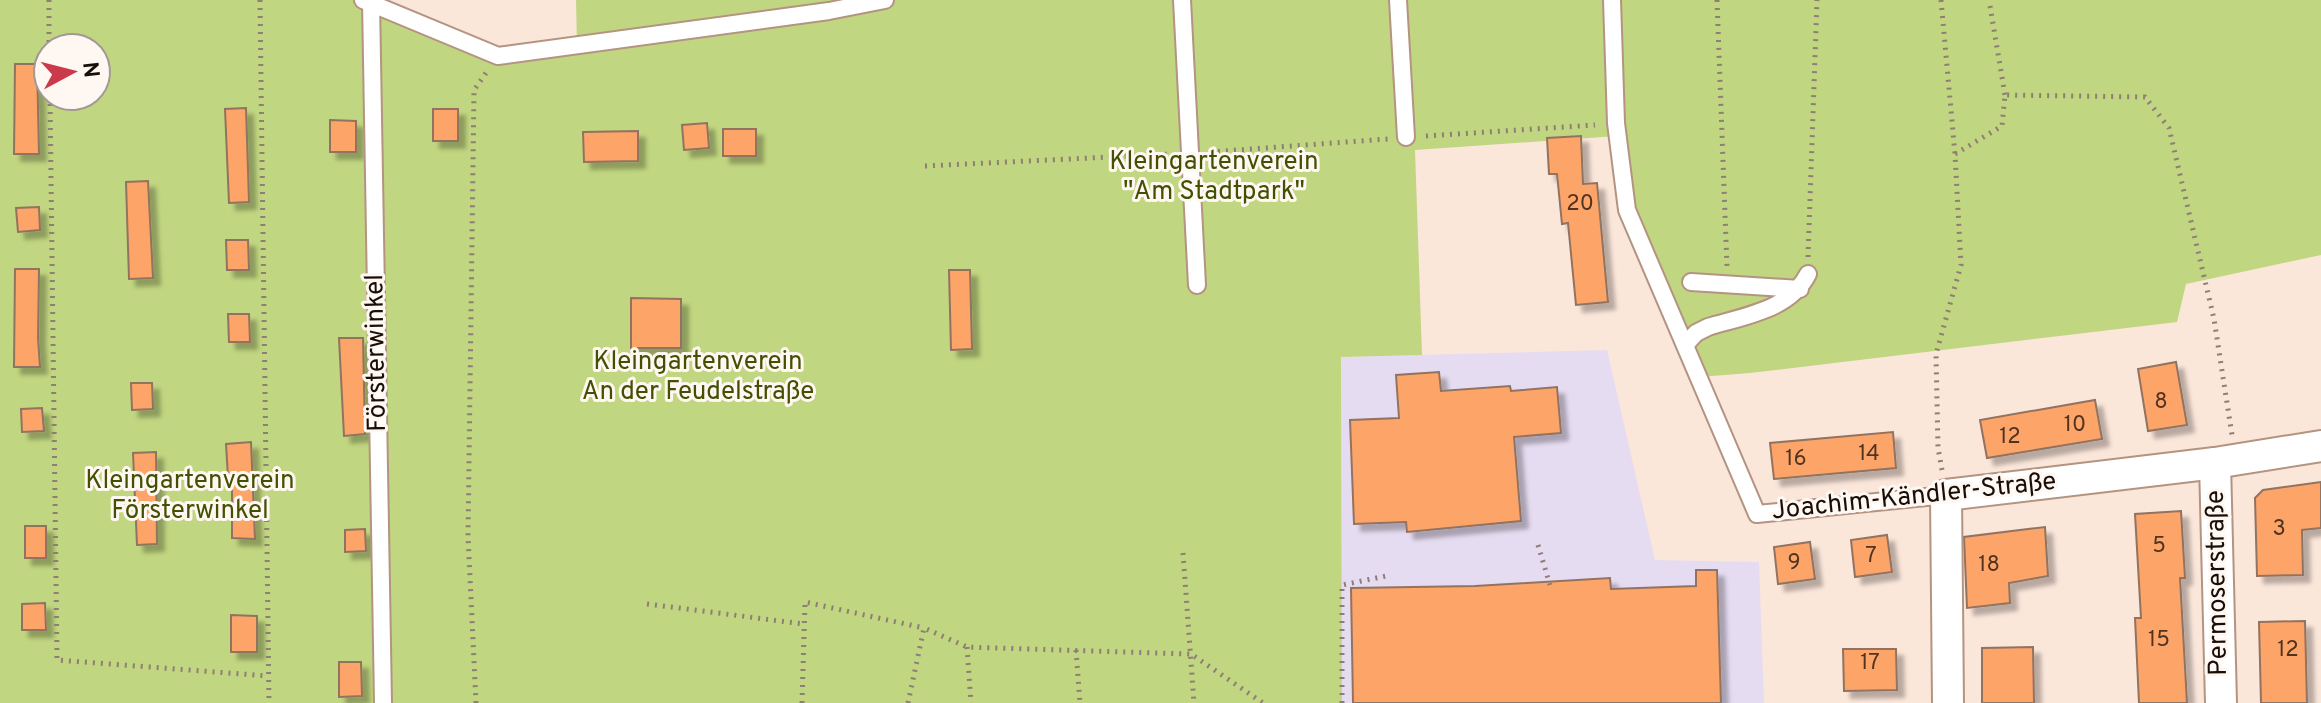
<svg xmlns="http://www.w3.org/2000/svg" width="2321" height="703" font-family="Overpass,sans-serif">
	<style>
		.industrial { fill: #e6dcf1 }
		.green { fill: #c1d680; fill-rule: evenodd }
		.building { fill: #fda469; stroke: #927360; stroke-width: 2; filter: url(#shadow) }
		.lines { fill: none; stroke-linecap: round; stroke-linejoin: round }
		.service-casing { stroke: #b49480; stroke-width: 20 }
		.minor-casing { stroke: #b49480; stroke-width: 34 }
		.path { stroke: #8f7e75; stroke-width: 5; stroke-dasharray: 2 6; stroke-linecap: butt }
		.service { stroke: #fff; stroke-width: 16 }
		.minor { stroke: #fff; stroke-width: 30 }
		.labels { text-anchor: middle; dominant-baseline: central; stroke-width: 6; stroke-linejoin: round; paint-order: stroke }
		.number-label { font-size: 22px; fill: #523320 }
		.park-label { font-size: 26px; fill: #435002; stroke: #fef7f2 }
		.street-label { font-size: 26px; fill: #190d07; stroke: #fef7f2 }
	</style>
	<defs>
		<filter id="shadow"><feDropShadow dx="7" dy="7" stdDeviation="2" flood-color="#0004"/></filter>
	</defs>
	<rect width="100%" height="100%" fill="#fbe6da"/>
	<polygon class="industrial" points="1607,350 1655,560 1759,562 1764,703 1342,703 1341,357"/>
	<path class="green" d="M0,0H363L498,56L577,45L576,0H2321V255L2186,284L2177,322L1750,373L1699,377L1627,210L1617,136L1415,150L1422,355L1341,357L1342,703H0ZM48,48H96V96H48Z"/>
	<g class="building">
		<polygon points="15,64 37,64 39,154 14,154"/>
		<polygon points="246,108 249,202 229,203 225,109"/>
		<rect x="433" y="109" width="25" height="32"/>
		<polygon points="330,120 356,121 356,152 330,152"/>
		<polygon points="707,123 709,148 684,150 682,125"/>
		<rect x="723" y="129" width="33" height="27"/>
		<polygon points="638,131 638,161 584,162 583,132"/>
		<polygon points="1581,136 1583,184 1597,183 1608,302 1576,305 1568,223 1562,224 1557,174 1549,174 1547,138"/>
		<polygon points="148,181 153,278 129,279 126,182"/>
		<polygon points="39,207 40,230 18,232 16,208"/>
		<polygon points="226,240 248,240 249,270 227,270"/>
		<polygon points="15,269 39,269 38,338 40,367 14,367"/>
		<polygon points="949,270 970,270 972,349 951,350"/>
		<polygon points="631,298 681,299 681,348 631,348"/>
		<polygon points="228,314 249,314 250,342 229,342"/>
		<polygon points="339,338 363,338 365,434 344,436"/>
		<polygon points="2176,362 2187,425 2148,431 2138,369"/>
		<polygon points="1439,372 1441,391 1510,386 1511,391 1557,387 1561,433 1514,437 1521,521 1407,532 1406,522 1354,524 1350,420 1399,418 1396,375"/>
		<polygon points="131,383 152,383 153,409 132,410"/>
		<polygon points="2095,400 2102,439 1987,458 1980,420"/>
		<polygon points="42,408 44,431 22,432 21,409"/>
		<polygon points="1893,432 1896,468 1774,479 1770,443"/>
		<polygon points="251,442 255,539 232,538 232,477 228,477 226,444"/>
		<polygon points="156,452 157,544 137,545 133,453"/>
		<polygon points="2321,482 2321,528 2302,530 2303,575 2257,576 2255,498 2263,490"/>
		<polygon points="2181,511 2185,578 2180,578 2187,703 2139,703 2135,618 2141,618 2135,514"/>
		<rect x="25" y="526" width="21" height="32"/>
		<polygon points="2045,527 2048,576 2009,583 2010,603 1967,608 1964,537"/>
		<polygon points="365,529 366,551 345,552 345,530"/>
		<polygon points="1887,535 1892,572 1855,577 1851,540"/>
		<polygon points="1810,542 1815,579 1778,584 1774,547"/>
		<polygon points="1696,570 1717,570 1721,703 1353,703 1351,588 1475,586 1610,578 1611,589 1696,586"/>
		<polygon points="45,603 46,630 22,630 22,604"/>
		<polygon points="231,615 257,616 257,652 231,652"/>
		<polygon points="2305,621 2307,703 2261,703 2259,622"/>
		<polygon points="2033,647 2034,703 1982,703 1982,648"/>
		<polygon points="1843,649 1896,649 1897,690 1844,691"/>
		<polygon points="339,662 361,662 362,696 339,697"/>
	</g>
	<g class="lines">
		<g class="service-casing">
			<g id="service">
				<polyline points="363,0 498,56 829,11 885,0"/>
				<polyline points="371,0 383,703"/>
				<polyline points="1182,0 1197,285"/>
				<polyline points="1398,0 1406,137"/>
				<polyline points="1612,0 1616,123 1627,210 1757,514 1946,495"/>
				<polyline points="1691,282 1800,289"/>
				<path d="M1685,345L1696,333L1708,327C1744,316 1790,310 1808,274"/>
			</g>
		</g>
		<g class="minor-casing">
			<g id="minor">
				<polyline points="2215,463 2221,703"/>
				<polyline points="1948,703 1946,495 2215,463 2321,446"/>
			</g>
		</g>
		<g class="path">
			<polyline points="49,0 49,48"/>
			<polyline points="260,0 269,703"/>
			<polyline points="1717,0 1727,267"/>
			<polyline points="1941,0 1955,154"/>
			<polyline points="1990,6 2005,95"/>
			<polyline points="50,96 57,660 268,676"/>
			<polyline points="1426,136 1595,125"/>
			<polyline points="1210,152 1388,139"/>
			<polyline points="925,166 1172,154"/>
			<polyline points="1808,257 1817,0"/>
			<polyline points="1942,470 1938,448 1936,354 1961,265 1955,154 2002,126 2005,95 2145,97 2169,128 2214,319 2232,435"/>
			<polyline points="1538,545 1550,585"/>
			<polyline points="1183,553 1194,703"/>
			<polyline points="647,604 804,624"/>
			<polyline points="967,647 971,703"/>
			<polyline points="1076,650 1080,703"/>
			<polyline points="476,703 468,536 474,90 486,73"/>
			<polyline points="802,703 805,602 924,628"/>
			<polyline points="908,703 924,628 967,647 1191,654 1263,703"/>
			<polyline points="1342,703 1342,585 1391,575"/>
		</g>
		<use href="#service" class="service"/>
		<use href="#minor" class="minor"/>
	</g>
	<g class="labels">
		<g class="number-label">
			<text x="1580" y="204">20</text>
			<text x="2161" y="402">8</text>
			<text x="2075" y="425">10</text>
			<text x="2010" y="437">12</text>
			<text x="1869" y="454">14</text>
			<text x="1796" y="459">16</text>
			<text x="2279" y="529">3</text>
			<text x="2159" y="546">5</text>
			<text x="1871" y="556">7</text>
			<text x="1794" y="563">9</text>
			<text x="1989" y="565">18</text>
			<text x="2159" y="640">15</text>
			<text x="2288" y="650">12</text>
			<text x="1870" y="663">17</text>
		</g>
		<g class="park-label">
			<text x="1214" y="162">Kleingartenverein<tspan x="1214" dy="30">"Am Stadtpark"</tspan></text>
			<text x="698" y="362">Kleingartenverein<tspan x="698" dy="30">An der Feudelstraße</tspan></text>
			<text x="190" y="481">Kleingartenverein<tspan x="190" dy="30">Försterwinkel</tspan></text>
		</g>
		<g class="street-label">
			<text transform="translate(377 353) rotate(-91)">Försterwinkel</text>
			<text transform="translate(1914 497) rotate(-6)">Joachim-Kändler-Straße</text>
			<text transform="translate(2218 583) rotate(-91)">Permoserstraße</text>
		</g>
	</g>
	<g transform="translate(72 72) rotate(83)"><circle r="38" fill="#fef7f2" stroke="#a29994" stroke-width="2"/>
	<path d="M0-6L14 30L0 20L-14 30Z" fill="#ca3a4a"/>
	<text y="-12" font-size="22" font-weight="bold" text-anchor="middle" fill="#190d07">N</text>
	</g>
</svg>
